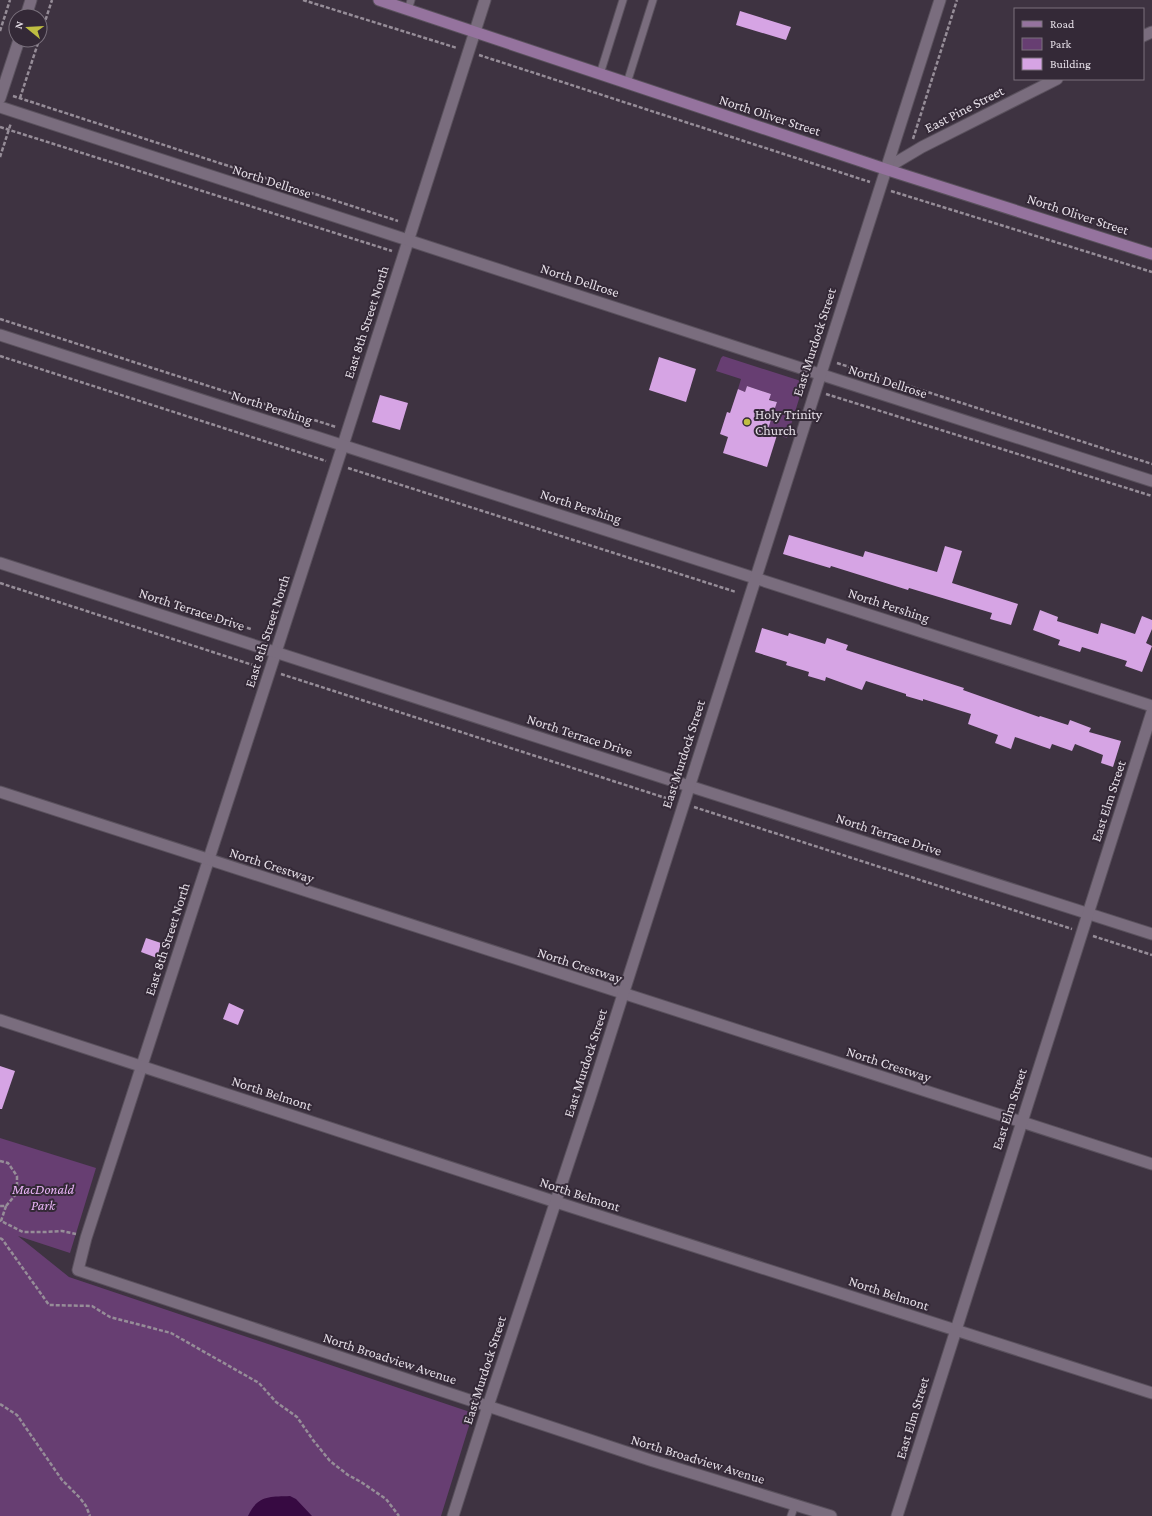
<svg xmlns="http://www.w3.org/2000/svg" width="1152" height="1516" font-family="'Crimson Pro',serif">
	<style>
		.green { fill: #673e72 }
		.water { fill: #370a42 }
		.building { fill: #d6a4e4 }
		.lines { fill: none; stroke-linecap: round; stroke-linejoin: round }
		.service-casing { stroke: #5a515d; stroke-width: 9 }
		.minor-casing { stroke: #5a515d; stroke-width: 13 }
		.secondary-casing { stroke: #5a515d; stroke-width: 13 }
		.path { stroke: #968d98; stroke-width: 2.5; stroke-dasharray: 4 2; stroke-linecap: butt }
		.service { stroke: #7a6d7e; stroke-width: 7 }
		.minor { stroke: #7a6d7e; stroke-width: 11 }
		.secondary { stroke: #95739e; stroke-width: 11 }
		.poi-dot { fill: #bfbe41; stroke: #342937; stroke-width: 1.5 }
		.labels { text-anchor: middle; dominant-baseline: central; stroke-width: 4; stroke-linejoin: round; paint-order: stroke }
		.street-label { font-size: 14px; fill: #e4dde6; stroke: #342937 }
		.poi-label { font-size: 14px; fill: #e4dde6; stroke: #342937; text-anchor: start }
		.park-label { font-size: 14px; font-style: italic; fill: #e9b4f7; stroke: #342937 }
	</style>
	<rect width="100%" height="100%" fill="#3e3341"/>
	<g class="green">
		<polygon points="723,356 801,381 803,386 787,438 767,432 777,402 769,399 771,394 747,386 745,392 738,389 741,379 716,371 721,358"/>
		<polygon points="0,1138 96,1168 70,1253 18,1236 69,1277 473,1413 441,1516 0,1516"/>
	</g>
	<path class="water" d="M290,1496L296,1499L312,1516H248C258,1495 269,1497 290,1496Z"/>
	<g class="building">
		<polygon points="740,11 791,27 786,40 736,25"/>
		<polygon points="659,357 696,369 686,402 649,390"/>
		<polygon points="747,386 771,394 769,400 777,402 767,432 777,435 767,467 723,453 728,437 720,434 727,412 730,413 738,389 745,392"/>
		<polygon points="380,395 408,403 400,430 372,422"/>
		<polygon points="789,535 863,557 865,551 937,572 945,546 962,551 952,583 1018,604 1011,625 990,619 992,613 909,588 908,590 831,566 830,568 783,554"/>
		<polygon points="1040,610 1058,617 1057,621 1098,634 1101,623 1135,634 1142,616 1152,620 1152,629 1146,643 1152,646 1142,672 1125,666 1127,661 1082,647 1080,652 1058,645 1060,640 1033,630"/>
		<polygon points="762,628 788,636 789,633 825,644 827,638 848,645 846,650 964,688 963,690 1039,717 1040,716 1068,725 1070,720 1091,728 1089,732 1121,741 1113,767 1101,763 1103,755 1075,744 1072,751 1052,744 1050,749 1015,737 1011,749 995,743 998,735 968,724 971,714 923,699 923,701 906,696 906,694 866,681 862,690 826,677 825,681 808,676 809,672 786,665 787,662 755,652"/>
		<polygon points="146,938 161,943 157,958 141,952"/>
		<polygon points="229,1003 244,1010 238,1025 223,1019"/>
		<polygon points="0,1066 15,1071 2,1109 0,1109"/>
	</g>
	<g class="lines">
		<g class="service-casing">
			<g id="service">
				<polyline points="408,10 411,0"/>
				<polyline points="600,74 623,0"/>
				<polyline points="627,83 653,0"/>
				<polyline points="791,1516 795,1505"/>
			</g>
		</g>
		<g class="minor-casing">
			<g id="minor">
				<polyline points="485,0 343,445 86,1238 78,1270 650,1460 831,1516"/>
				<polyline points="26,16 31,0"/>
				<polyline points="1143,36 1152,32"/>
				<polyline points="0,98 19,40"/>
				<polyline points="0,107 754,353 1152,481"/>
				<polyline points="885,169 922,147 1057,79"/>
				<polyline points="0,335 1152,706"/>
				<polyline points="0,563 689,786 1152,934"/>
				<polyline points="0,792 1152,1164"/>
				<polyline points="0,1020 556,1202 1152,1393"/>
				<polyline points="453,1516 488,1406 590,1098 940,0"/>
				<polyline points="897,1516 1152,712"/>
			</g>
		</g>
		<g class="secondary-casing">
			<polyline id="secondary" points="379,0 885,169 1152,254"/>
		</g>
		<g class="path">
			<polyline points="303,0 457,48"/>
			<polyline points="0,31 10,0"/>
			<polyline points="40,37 52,0"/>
			<polyline points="479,55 870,182"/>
			<polyline points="13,96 398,221"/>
			<polyline points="20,98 39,40"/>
			<polyline points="0,127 392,251"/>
			<polyline points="913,139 957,0"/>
			<polyline points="0,157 11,123"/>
			<polyline points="891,191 1152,272"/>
			<polyline points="0,319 336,427"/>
			<polyline points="0,356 326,461"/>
			<polyline points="837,363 1152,464"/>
			<polyline points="826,394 1152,496"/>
			<polyline points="348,468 736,592"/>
			<polyline points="0,583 259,667"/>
			<polyline points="184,608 251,629"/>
			<polyline points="281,674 672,800"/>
			<polyline points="694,807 1072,929"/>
			<polyline points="1093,936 1152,955"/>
			<polyline points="0,1161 8,1163 17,1176 17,1193 6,1206 0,1206"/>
			<polyline points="6,1206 1,1221 23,1232 46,1232 62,1231 76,1234"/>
			<polyline points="0,1238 2,1239 49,1305 92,1306 110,1317 171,1333 259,1383 276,1402 297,1417 313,1440 330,1461 348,1475 361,1482 386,1499 399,1516"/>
			<polyline points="0,1404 17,1415 62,1480 80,1498 86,1506 90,1516"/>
		</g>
		<use href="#service" class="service"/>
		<use href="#minor" class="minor"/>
		<use href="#secondary" class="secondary"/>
	</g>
	<circle class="poi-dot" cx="747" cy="422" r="4"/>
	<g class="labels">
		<g class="street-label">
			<text transform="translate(964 109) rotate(-27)">East Pine Street</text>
			<text transform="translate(770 115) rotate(18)">North Oliver Street</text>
			<text transform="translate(272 181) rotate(18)">North Dellrose</text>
			<text transform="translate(1078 214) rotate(18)">North Oliver Street</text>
			<text transform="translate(580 280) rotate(18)">North Dellrose</text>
			<text transform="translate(366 322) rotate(-72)">East 8th Street North</text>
			<text transform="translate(814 342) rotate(-72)">East Murdock Street</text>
			<text transform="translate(888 381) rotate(18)">North Dellrose</text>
			<text transform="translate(272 407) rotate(18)">North Pershing</text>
			<text transform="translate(581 506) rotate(18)">North Pershing</text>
			<text transform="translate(889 605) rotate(18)">North Pershing</text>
			<text transform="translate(192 609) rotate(18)">North Terrace Drive</text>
			<text transform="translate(267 631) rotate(-72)">East 8th Street North</text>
			<text transform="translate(580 735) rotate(18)">North Terrace Drive</text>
			<text transform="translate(683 754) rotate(-72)">East Murdock Street</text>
			<text transform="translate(1108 801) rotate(-72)">East Elm Street</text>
			<text transform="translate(889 834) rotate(18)">North Terrace Drive</text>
			<text transform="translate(272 865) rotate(18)">North Crestway</text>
			<text transform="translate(167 939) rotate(-72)">East 8th Street North</text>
			<text transform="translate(580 965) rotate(18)">North Crestway</text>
			<text transform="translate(585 1063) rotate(-72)">East Murdock Street</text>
			<text transform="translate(889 1064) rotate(18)">North Crestway</text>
			<text transform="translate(272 1093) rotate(18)">North Belmont</text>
			<text transform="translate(1009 1109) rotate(-72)">East Elm Street</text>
			<text transform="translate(580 1194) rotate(18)">North Belmont</text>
			<text transform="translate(889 1293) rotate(18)">North Belmont</text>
			<text transform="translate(390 1358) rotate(18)">North Broadview Avenue</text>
			<text transform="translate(484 1370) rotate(-72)">East Murdock Street</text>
			<text transform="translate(912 1418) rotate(-73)">East Elm Street</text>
			<text transform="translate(698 1459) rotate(17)">North Broadview Avenue</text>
		</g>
		<g class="poi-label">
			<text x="755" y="414">Holy Trinity<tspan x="755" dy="16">Church</tspan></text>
		</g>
		<g class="park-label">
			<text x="43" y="1189">MacDonald<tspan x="43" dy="16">Park</tspan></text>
		</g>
	</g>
	<rect x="1014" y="8" width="130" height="72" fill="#342937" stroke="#7a717d"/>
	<rect x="1022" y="21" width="20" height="6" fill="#95739e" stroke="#7a717d"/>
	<text x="1050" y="28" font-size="12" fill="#e4dde6">Road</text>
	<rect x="1022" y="38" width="20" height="12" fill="#673e72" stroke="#7a717d"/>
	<text x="1050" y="48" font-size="12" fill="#e4dde6">Park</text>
	<rect x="1022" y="58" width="20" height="12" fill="#d6a4e4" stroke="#7a717d"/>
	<text x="1050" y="68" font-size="12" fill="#e4dde6">Building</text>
	<g transform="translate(28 28) rotate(288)"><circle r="19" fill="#342937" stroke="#7a717d"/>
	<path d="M0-3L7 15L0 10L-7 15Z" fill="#bfbe41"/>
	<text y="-6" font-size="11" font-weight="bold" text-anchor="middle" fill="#e4dde6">N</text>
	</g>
</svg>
